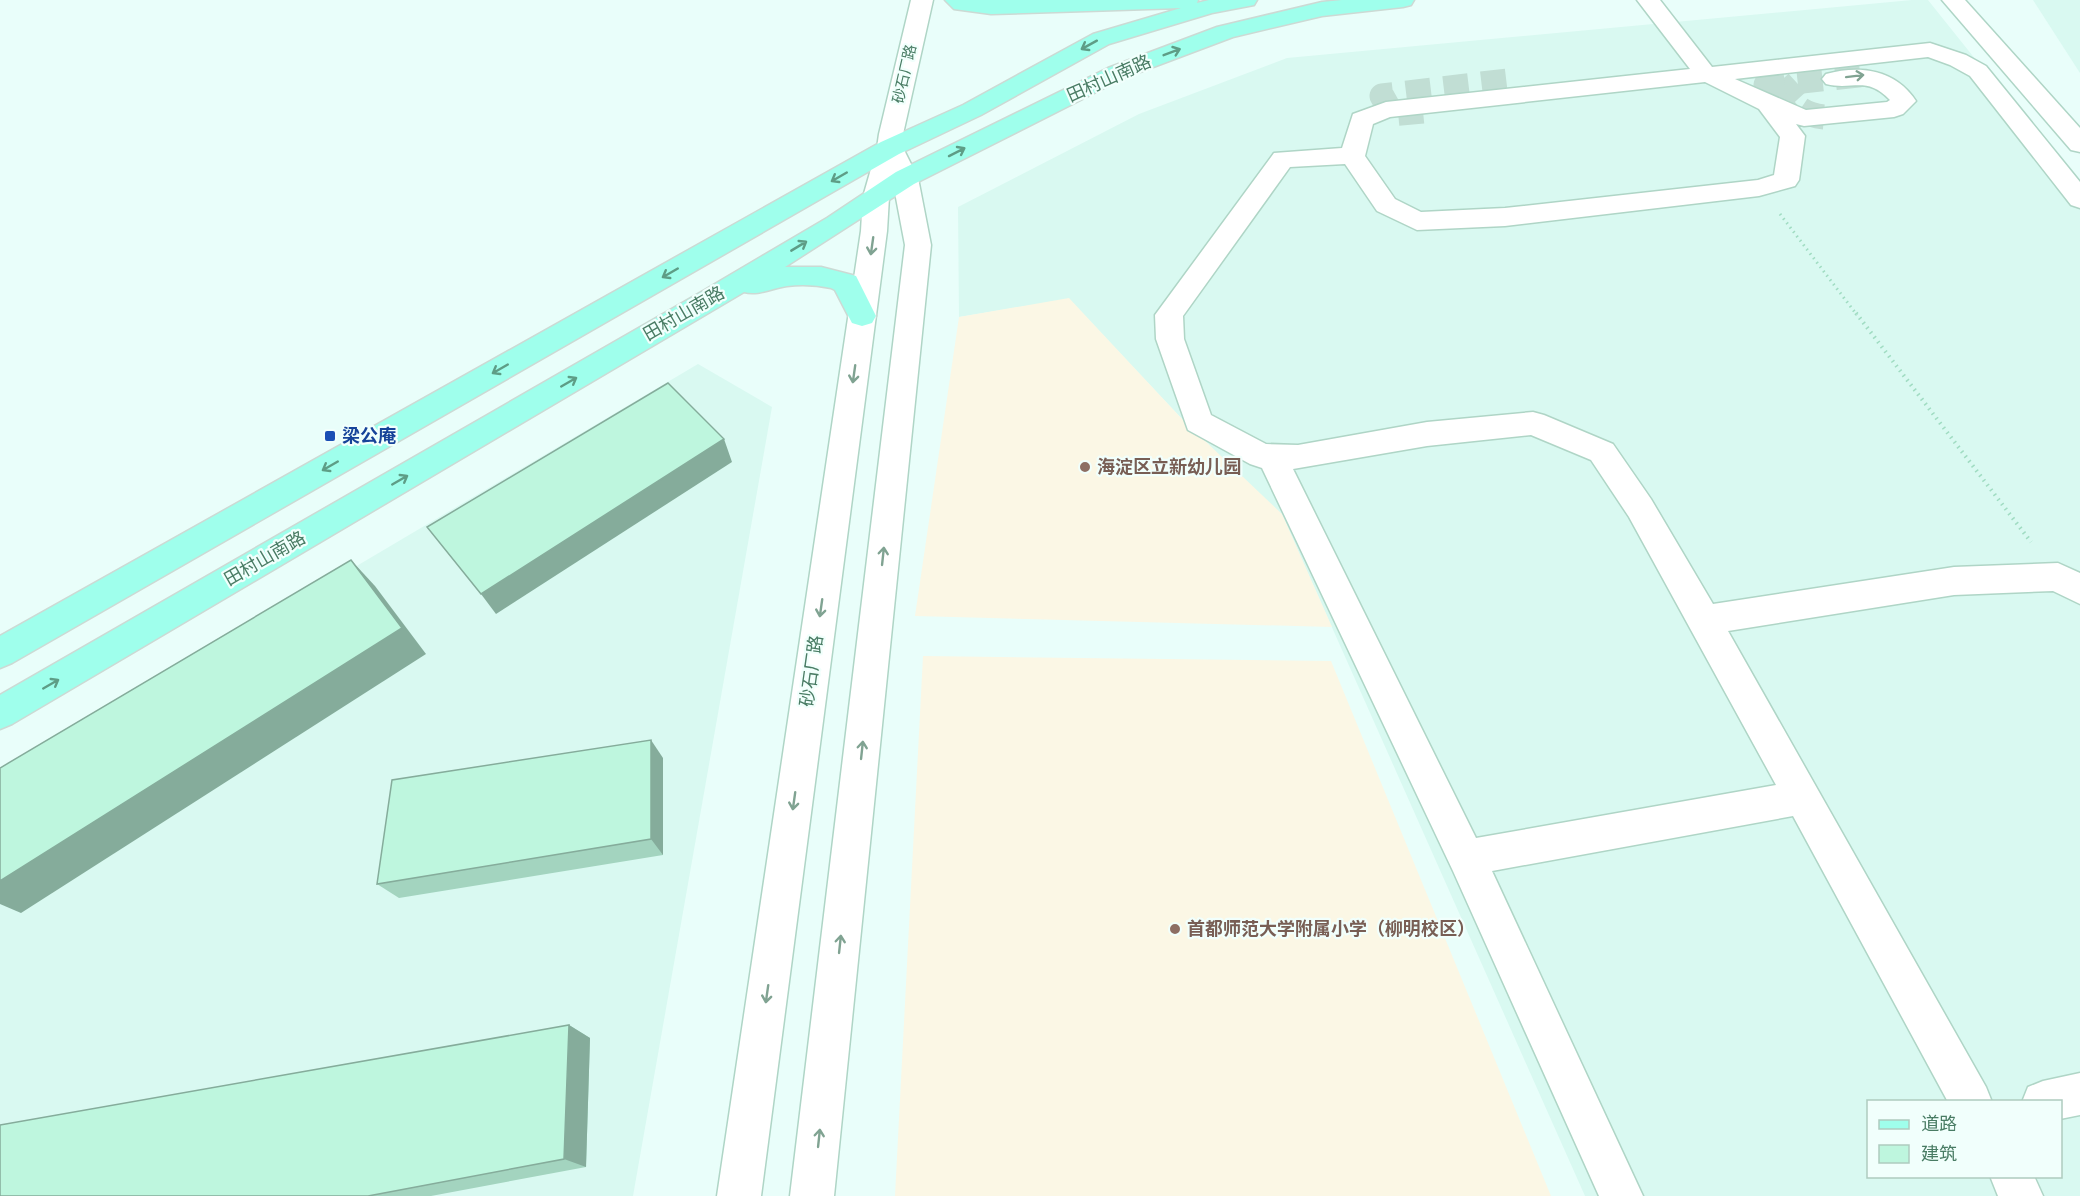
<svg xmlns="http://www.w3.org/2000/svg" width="2080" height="1196" font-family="'Sofia Sans Condensed','Noto Sans SC',sans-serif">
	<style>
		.residential { fill: #d9f9f1; fill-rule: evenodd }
		.education { fill: #fbf7e5 }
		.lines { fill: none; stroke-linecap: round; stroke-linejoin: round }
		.minor-tunnel { stroke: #c1ded4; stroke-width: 25; stroke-dasharray: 25 13; stroke-linecap: butt }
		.minor-casing { stroke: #afd5c6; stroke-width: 3 }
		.major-casing { stroke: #ccdad4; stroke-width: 3 }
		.path-far1 { stroke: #a0dcc2; stroke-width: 3; stroke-dasharray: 1.5 4; stroke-linecap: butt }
		.path { stroke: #a0dcc2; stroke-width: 4; stroke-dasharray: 1.5 4.5; stroke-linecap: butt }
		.minor { fill: #fff; fill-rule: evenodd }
		.major { fill: #9fffec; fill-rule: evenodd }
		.wall { fill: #a3d4bf }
		.shaded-wall { fill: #85ac9b }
		.building { fill: #bef6de; stroke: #85ac9b; stroke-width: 1.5 }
		.oneway { stroke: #5e9d86 }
		.oneway2 { stroke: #80a392 }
		.transit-dot { fill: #1a4fb4; stroke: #f1fffc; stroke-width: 2 }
		.education-dot { fill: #8d6e63; stroke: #f1fffc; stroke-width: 2 }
		.labels { text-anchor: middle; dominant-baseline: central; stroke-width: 4.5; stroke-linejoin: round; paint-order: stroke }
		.far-street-label { font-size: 15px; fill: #497c64; stroke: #f1fffc }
		.street-label { font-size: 18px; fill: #497c64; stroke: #f1fffc }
		.transit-label { font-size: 18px; font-weight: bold; fill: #164399; stroke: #f1fffc; text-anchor: start }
		.education-label { font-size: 18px; font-weight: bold; fill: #785e54; stroke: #f1fffc; text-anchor: start }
	</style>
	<rect width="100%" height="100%" fill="#e9fefa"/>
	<g class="residential">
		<path d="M1912,0H1928L2080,190V1196H1585L1282,515L1183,420L1069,299L959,317L958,207L1139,114L1287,58ZM1868,1102H2060V1176H1868Z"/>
		<polygon points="2033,0 2080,0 2080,73"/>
		<polygon points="698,364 772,407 633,1196 0,1196 0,777"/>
	</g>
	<g class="education">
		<polygon points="1069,298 1183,420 1282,514 1332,627 915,616 959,317"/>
		<polygon points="923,656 1331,661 1551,1196 895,1196"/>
	</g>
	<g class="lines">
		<g class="minor-tunnel">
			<path d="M1797,83L1785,94C1798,111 1811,118 1833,117"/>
			<polyline points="1423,111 1392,114 1382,96 1515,80"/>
			<polyline points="1793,120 1766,85 1868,74"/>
		</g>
		<g class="minor-casing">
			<g id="minor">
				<polygon points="911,0 933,0 903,134 903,148 918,178 931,245 834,1196 790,1196 905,245 893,182 889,197 887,231 761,1196 717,1196 861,231 863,197 877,148 879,134"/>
				<path d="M1637,0H1660L1712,67L1930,43L1966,55L1986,66L2080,182V208L2071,205L1970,76L1950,65L1928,57L1735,79L1806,110L1887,102L1890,100C1866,75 1853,91 1826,84L1822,79L1826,74C1860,65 1895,69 1916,101L1903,114L1894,117L1804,126L1796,124L1805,136L1799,180L1795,186L1759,196L1505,226L1417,230L1377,211L1345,164L1290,167L1183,316L1184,339L1211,415L1266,444L1298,445L1427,422L1533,412L1544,415L1613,444L1651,499L1713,604L1954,567L2058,563L2080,573V604L2053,591L1954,595L1728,631L1986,1087L1992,1102H1948L1793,816L1492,871L1643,1196H1599L1453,871L1262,468L1250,464L1188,430L1156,339L1155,315L1274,153L1342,148L1353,114L1386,102L1690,69ZM1705,82L1759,109L1780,137L1774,175L1758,180L1505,208L1421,212L1395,199L1365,156L1373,124L1390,117ZM1531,435L1591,460L1629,517L1776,785L1476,838L1293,469L1427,446Z"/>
				<polygon points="1942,0 1965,0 2080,128 2080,152 2071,150"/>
				<polygon points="2080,1073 2080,1115 2060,1119 2060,1102 2022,1102 2028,1087 2043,1081"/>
				<polygon points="1990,1176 2034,1176 2043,1196 1998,1196"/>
			</g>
		</g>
		<g class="major-casing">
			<g id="major">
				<polygon points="945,0 1198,0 1197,3 1209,0 1257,0 1254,5 1212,13 1109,44 981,115 899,154 12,663 0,668 0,636 881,142 963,105 1093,34 1181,8 991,14 954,9"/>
				<path d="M1342,0H1414L1411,5L1403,7L1322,16L1233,37L1124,78L914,184L785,267H821L856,276L876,316L872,323L862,326L852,323L835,290L831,288C817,285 802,284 787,286C772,288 758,296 744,292L12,724L0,729V695L703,291L827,218L896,172L1108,68L1217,27L1322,2Z"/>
			</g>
		</g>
		<polyline class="path-far1" points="1780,214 1857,315"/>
		<polyline class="path" points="1856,313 2031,542"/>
		<use href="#minor" class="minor"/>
		<use href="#major" class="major"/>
	</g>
	<g class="wall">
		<polygon points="663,758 663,855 399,898 377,884"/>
		<polygon points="569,1025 590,1038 586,1167 431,1196 0,1196"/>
	</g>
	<g class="shaded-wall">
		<polygon points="724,439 732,462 496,614 481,594"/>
		<polygon points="351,560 375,586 426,654 21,913 0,904 0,881"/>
		<polygon points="651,740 663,758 663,855 651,839"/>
		<polygon points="569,1025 590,1038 586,1167 564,1159"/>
	</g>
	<g class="building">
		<polygon points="668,383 724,439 481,594 427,527"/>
		<polygon points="351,560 402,628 0,881 0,768"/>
		<polygon points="651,740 651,839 377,884 392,780"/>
		<polygon points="569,1025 564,1159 368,1196 0,1196 0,1125"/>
	</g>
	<defs><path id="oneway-shaft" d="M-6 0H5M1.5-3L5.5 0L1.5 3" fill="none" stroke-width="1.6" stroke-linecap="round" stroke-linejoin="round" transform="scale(1.5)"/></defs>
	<g class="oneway">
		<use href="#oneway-shaft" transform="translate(1089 45) rotate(151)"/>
		<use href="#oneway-shaft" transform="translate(1172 52) rotate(-21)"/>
		<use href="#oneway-shaft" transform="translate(957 152) rotate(-27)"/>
		<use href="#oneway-shaft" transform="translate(839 177) rotate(150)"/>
		<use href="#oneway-shaft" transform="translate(799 246) rotate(-31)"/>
		<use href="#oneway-shaft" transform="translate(670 273) rotate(150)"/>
		<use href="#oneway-shaft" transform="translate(500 369) rotate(150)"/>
		<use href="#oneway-shaft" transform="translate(569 382) rotate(-30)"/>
		<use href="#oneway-shaft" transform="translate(330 466) rotate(150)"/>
		<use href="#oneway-shaft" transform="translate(400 480) rotate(-30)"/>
		<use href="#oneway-shaft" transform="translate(51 684) rotate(-30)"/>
	</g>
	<g class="oneway2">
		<use href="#oneway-shaft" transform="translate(1855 76) rotate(-7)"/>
		<use href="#oneway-shaft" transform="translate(872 246) rotate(98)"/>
		<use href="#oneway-shaft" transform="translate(854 374) rotate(98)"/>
		<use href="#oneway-shaft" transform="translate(883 556) rotate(-84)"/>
		<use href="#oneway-shaft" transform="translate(821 608) rotate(98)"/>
		<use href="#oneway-shaft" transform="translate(862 750) rotate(-84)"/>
		<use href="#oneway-shaft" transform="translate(794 801) rotate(98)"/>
		<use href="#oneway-shaft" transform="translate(840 944) rotate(-84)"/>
		<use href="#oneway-shaft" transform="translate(767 994) rotate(98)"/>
		<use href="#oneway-shaft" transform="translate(819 1138) rotate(-84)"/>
	</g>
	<rect class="transit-dot" x="324" y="430" width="12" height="12" rx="3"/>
	<g class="education-dot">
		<circle cx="1085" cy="467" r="6"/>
		<circle cx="1175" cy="929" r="6"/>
	</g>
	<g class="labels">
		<g class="far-street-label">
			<text transform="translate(905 74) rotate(-77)">砂石厂路</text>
		</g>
		<g class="street-label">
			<text transform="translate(1109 79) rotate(-24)">田村山南路</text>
			<text transform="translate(684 314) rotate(-30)">田村山南路</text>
			<text transform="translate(265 559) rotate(-30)">田村山南路</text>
			<text transform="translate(812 671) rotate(-82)">砂石厂路</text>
		</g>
		<g class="transit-label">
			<text x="342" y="436">梁公庵</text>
		</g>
		<g class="education-label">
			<text x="1097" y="467">海淀区立新幼儿园</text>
			<text x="1187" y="929">首都师范大学附属小学（柳明校区）</text>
		</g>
	</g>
	<rect x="1867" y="1100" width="195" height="78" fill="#f1fffc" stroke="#aecbbf" stroke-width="1.5"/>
	<rect x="1879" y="1120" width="30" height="9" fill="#9fffec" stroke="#aecbbf" stroke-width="1.5"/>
	<text x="1921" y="1130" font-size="18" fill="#497c64">道路</text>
	<rect x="1879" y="1145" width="30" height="18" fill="#bef6de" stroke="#aecbbf" stroke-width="1.5"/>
	<text x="1921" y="1160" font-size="18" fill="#497c64">建筑</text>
</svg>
